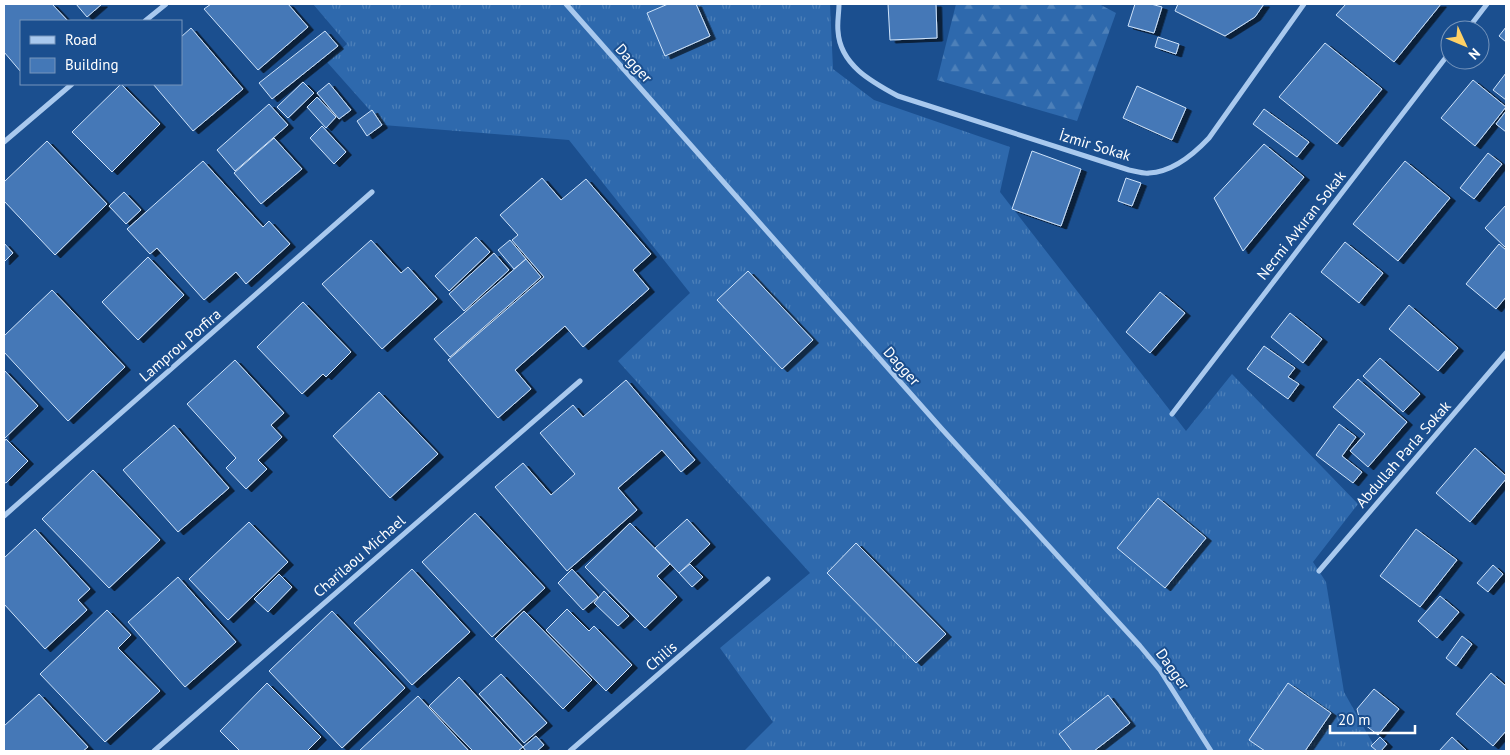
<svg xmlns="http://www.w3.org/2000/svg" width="1510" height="755" font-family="'PT Sans',sans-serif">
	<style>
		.grass { fill: url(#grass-tufts) }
		.forest { fill: url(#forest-firs) }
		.building { fill: #4478b7; stroke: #cfe3fa; filter: url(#shadow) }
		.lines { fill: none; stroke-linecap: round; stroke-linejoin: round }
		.minor { stroke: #a9c9ee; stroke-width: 5 }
		.labels { text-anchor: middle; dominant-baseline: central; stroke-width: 4; stroke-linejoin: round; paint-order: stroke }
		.street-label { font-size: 15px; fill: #fff; stroke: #1b4f8f }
	</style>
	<defs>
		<pattern id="grass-tufts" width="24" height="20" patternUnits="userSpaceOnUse" patternTransform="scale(1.25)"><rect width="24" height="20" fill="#2e69ad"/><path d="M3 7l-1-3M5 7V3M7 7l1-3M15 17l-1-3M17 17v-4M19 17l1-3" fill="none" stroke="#4d80b9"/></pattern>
		<pattern id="forest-firs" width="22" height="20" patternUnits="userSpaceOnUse" patternTransform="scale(1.25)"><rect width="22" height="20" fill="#2e69ad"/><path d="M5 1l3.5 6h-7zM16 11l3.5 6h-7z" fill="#4d80b9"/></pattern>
		<filter id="shadow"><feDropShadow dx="5.5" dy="3" stdDeviation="0" flood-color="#0009"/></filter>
	</defs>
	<rect width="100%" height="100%" fill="#1b4f8f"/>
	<polygon class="grass" points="313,4 830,4 833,69 874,100 1010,147 1000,192 1186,431 1232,374 1358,504 1313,562 1326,582 1344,692 1377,751 744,751 773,722 720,648 810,573 618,361 690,293 569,140 383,125 327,62 347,44"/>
	<polygon class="forest" points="956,4 1099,4 1116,13 1077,121 937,80"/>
	<g class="building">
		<polygon points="4,4 52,4 68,21 21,21 21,72 4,52"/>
		<polygon points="76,4 102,4 87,17"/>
		<polygon points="211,4 288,4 308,27 258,70 204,9"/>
		<polygon points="668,4 696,4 710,36 665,56 647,13"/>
		<polygon points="888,4 936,4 937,38 890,40"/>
		<polygon points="1135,4 1151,4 1162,7 1154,33 1128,26"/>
		<polygon points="1178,4 1264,4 1255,17 1225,36 1175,11"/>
		<polygon points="1346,4 1441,4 1394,62 1336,15"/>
		<polygon points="1506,27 1506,42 1499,36"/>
		<polygon points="191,28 243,89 193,131 153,84 181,84 181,37"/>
		<polygon points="325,31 338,46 272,99 259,83"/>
		<polygon points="1158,37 1179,44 1176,54 1155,47"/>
		<polygon points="1325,43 1382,89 1337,144 1279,97"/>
		<polygon points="1506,73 1506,100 1493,90"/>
		<polygon points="1473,80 1506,107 1475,146 1441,118"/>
		<polygon points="303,82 314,93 288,118 277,107"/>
		<polygon points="329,83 351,110 339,119 317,93"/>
		<polygon points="121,84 160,124 112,172 72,132"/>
		<polygon points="1137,86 1186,108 1172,140 1123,118"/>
		<polygon points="317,97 336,117 326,128 307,107"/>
		<polygon points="269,104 288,125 235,171 217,150"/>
		<polygon points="1264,109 1309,142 1297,157 1253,124"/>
		<polygon points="372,110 382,125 367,136 357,121"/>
		<polygon points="1506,111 1506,132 1496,124"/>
		<polygon points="322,126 346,152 334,164 310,138"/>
		<polygon points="274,138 302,169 261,204 234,173"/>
		<polygon points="47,141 107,204 55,255 4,201 4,182"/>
		<polygon points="1264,144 1304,177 1243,251 1214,198"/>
		<polygon points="1032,151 1081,169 1061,226 1012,209"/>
		<polygon points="1488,153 1502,164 1474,199 1460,188"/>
		<polygon points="203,161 263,227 269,221 290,244 246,284 236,272 204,300 157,248 150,254 127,229"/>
		<polygon points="1405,161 1450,198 1398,261 1353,224"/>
		<polygon points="542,178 561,200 586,179 651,254 633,270 649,289 583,347 565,326 515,370 531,389 498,418 448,360 544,277 512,240 518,235 500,215"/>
		<polygon points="1126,178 1141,183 1132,206 1118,201"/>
		<polygon points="124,192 141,210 126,224 109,206"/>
		<polygon points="1506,205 1506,248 1485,228"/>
		<polygon points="476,237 490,252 449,291 435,276"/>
		<polygon points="371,240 401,273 408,267 437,299 382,349 322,284"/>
		<polygon points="510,240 526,259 514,269 498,250"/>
		<polygon points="1345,242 1383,273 1359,303 1321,272"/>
		<polygon points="4,243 13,253 4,262"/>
		<polygon points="1499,244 1506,250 1506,297 1496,309 1466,284"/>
		<polygon points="494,253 509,270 464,311 449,294"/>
		<polygon points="148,257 184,295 138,340 102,302"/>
		<polygon points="526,259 541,277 450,357 434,339"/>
		<polygon points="748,271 813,340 782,369 717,300"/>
		<polygon points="52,290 125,367 68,421 4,352 4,336"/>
		<polygon points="1160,292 1185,313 1150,353 1126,332"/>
		<polygon points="303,302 351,352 326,377 323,374 302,394 257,347"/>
		<polygon points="1409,305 1458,348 1438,371 1389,329"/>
		<polygon points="1290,313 1322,339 1303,363 1271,337"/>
		<polygon points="1264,346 1295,368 1288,377 1299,384 1288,399 1247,369"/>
		<polygon points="1380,358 1420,394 1403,412 1363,376"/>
		<polygon points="235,360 284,413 271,425 282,437 258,460 267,469 246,489 226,468 236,458 187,404"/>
		<polygon points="4,370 38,406 4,439"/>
		<polygon points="1358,379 1407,422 1368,467 1350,451 1365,434 1333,407"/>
		<polygon points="626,380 695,460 681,472 662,450 618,488 637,510 567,571 495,487 523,463 551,495 575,474 540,433 573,405 583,417"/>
		<polygon points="379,392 438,454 390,498 333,436"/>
		<polygon points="1339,424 1356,437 1342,456 1362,472 1353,483 1316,455"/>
		<polygon points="174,425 229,488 178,532 123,470"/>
		<polygon points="6,439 28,461 6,483 4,482 4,442"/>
		<polygon points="1475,448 1506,476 1506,479 1470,522 1436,493"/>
		<polygon points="93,470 160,540 109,588 42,519"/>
		<polygon points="1158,498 1206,538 1165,588 1117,548"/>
		<polygon points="475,513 545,588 492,637 422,562"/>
		<polygon points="687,519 710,544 679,573 655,548"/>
		<polygon points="249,522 288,562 228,620 189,579"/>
		<polygon points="630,523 670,564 657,576 677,597 645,628 585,567"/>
		<polygon points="35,529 90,589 78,600 87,610 45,649 4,604 4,558"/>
		<polygon points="1416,529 1457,560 1420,607 1380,576"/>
		<polygon points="856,543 946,634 916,663 827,573"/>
		<polygon points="690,564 703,577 692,587 679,573"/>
		<polygon points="1493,565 1503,574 1488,592 1477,583"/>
		<polygon points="412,569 470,632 412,685 354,623"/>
		<polygon points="572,569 598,597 583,610 558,583"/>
		<polygon points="279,574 292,587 268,612 254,599"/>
		<polygon points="178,577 236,642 185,687 128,622"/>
		<polygon points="604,591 629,616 618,626 594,603"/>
		<polygon points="1440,596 1459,612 1437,638 1418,621"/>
		<polygon points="567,609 589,631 594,626 632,665 606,691 546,630"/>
		<polygon points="107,610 131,635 118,648 160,691 105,742 40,674"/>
		<polygon points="332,611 405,688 342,748 269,671"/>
		<polygon points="524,611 592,680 563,709 495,639"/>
		<polygon points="1462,636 1472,644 1456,666 1446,658"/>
		<polygon points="1491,673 1506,686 1506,731 1493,746 1456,714"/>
		<polygon points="501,674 547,723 524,743 479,694"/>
		<polygon points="459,677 523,747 518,751 473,751 429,706"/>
		<polygon points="267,683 321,737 307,751 240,751 220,731"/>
		<polygon points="1288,683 1331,713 1305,751 1265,751 1249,740"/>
		<polygon points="1374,689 1399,709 1378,735 1360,721 1357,709"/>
		<polygon points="39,694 88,747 83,751 4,751 4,726"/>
		<polygon points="1108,695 1130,723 1094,751 1072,751 1059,734"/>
		<polygon points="418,696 469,751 359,751"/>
		<polygon points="536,736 544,745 537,751 526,751 523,747"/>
		<polygon points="1380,737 1387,744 1381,751 1377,751 1371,746"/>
		<polygon points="1452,737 1467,751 1439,751"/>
	</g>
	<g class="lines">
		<g class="minor">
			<polyline points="566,4 941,428 1140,646 1160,670 1211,751"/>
			<path d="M839,4C839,13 837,22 838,31C840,65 872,82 898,96L1129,170C1135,171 1143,174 1149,173C1173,172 1193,155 1209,138L1304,4"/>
			<polyline points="145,21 166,4"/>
			<polyline points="1467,30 1487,4"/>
			<polyline points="4,142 72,84"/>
			<polyline points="1172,414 1450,52"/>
			<polyline points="4,516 372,192"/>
			<polyline points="1319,571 1506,353"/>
			<polyline points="154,751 580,381"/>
			<polyline points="570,751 768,579"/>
		</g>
	</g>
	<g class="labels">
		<g class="street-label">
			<text transform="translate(634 63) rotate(48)">Dagger</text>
			<text transform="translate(1095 145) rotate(17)">İzmir Sokak</text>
			<text transform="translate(1301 225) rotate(-52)">Necmi Avkıran Sokak</text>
			<text transform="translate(180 345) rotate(-41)">Lamprou Porfira</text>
			<text transform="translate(902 366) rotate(48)">Dagger</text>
			<text transform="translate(1403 454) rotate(-49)">Abdullah Parla Sokak</text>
			<text transform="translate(359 556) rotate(-41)">Charilaou Michael</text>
			<text transform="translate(661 656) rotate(-41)">Chilis</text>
			<text transform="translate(1173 669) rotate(55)">Dagger</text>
		</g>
	</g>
	<rect width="1510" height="755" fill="none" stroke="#ffffff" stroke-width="10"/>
	<rect x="20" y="20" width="162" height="65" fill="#1b4f8f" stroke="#7695bc"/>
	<rect x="30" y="36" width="25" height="8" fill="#a9c9ee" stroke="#7695bc"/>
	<text x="65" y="45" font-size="15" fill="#ffffff">Road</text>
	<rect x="30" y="58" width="25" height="15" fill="#4478b7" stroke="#7695bc"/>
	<text x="65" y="70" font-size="15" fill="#ffffff">Building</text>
	<g transform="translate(1465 45) rotate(134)"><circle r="24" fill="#1b4f8f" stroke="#7695bc"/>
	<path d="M0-4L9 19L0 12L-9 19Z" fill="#ffd166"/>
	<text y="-8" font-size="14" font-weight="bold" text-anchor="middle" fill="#ffffff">N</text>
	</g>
	<path d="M1330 725v8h85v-8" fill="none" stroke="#ffffff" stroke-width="2.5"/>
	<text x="1338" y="725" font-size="15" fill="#ffffff" stroke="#1b4f8f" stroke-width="4" paint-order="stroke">20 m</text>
</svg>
